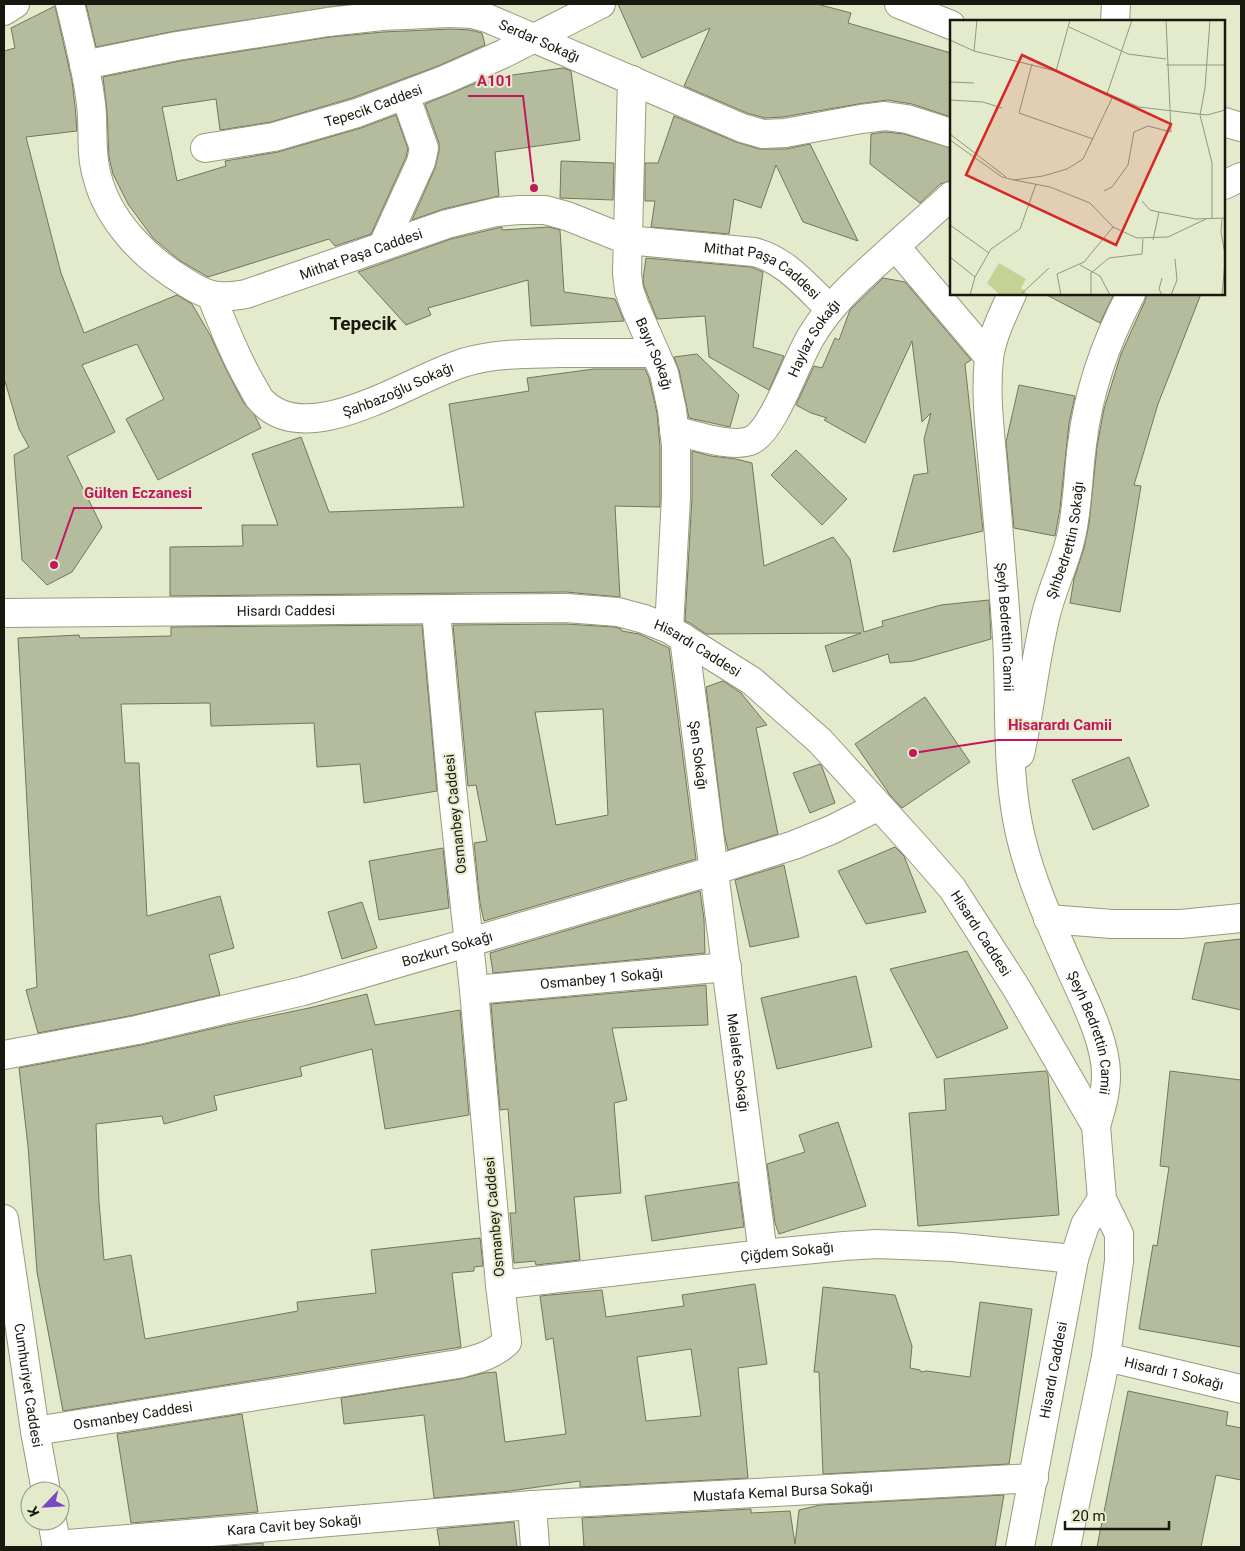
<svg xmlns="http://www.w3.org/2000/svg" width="1245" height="1551" font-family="Roboto,sans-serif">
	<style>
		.building { fill: #b5bc9e; stroke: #71775b; fill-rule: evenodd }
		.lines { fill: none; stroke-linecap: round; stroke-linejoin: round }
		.minor-casing { stroke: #959c7f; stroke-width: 30 }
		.major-casing { stroke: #959c7f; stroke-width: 30 }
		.minor { stroke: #fff; stroke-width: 28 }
		.major { stroke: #fff; stroke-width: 28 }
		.labels { text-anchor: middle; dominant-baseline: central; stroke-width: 4; stroke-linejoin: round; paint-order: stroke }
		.street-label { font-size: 14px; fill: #17190e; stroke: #e3ebcc }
		.district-label { font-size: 19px; font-weight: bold; fill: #17190e; stroke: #e3ebcc }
		.inset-road { fill: none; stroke: #919780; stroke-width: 1 }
		.view { fill: #d62828; fill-opacity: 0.15; stroke: #d62828; stroke-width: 2.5 }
		.inset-edge { fill: none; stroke: #17190e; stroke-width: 2.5 }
		.leader { fill: none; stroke: #c2185b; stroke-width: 2 }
		.callout-dot { fill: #c2185b; stroke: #e3ebcc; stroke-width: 2 }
		.callout-label { font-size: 15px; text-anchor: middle; font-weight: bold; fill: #c2185b; stroke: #e3ebcc; stroke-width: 4; stroke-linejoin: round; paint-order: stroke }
	</style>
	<rect width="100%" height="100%" fill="#e3ebcc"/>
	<g class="building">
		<polygon points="86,4 351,4 175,31 96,47"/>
		<polygon points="618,4 817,4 851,13 848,23 951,53 951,117 912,104 887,100 858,104 783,117 765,118 747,113 684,86 710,28 642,58"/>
		<polygon points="55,6 72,81 75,106 77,131 26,137 61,273 84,333 177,295 192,304 210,335 225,367 243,402 254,414 261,428 158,480 126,419 164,399 137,344 82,365 115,432 67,456 102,527 72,572 47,585 22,560 14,455 29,447 19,429 4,378 4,51 15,48 11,28"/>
		<polygon points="450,29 470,30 482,33 485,45 438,66 352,98 271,122 220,130 216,99 162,107 177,181 226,166 225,161 278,152 361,128 396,115 408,149 406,157 371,234 335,246 329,239 208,277 179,260 153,238 128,204 113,174 109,157 107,112 103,77 180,61 330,37 383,32"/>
		<polygon points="563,68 571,71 580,140 495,152 499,196 443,209 412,220 435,168 439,151 439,143 425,104 491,77 491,78"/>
		<polygon points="674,116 736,142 759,149 786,149 810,144 858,241 803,222 776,165 761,208 734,199 729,234 651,227 655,201 645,201 645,163 658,163"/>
		<polygon points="885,132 904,134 951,148 951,181 940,184 920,203 870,164 871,134"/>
		<polygon points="561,161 614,163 613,200 560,198"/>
		<polygon points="502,227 502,230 549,227 560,230 564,292 615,299 624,321 531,326 528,280 428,308 431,315 406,325 358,272 451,239"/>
		<polygon points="646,258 751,267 763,272 753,347 784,356 769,390 709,357 705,316 657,319 644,286 643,279"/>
		<polygon points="883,278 905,282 971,360 965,364 983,531 893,552 914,475 928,473 924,439 931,413 922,422 912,341 865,443 824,420 827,418 811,413 796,405 814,366 822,368 835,338 839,340 850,310"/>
		<polygon points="1045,294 1114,294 1100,323"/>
		<polygon points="1147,294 1201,294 1158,404 1134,485 1141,486 1120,612 1070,603 1074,579 1084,548 1089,524 1097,447 1104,409 1121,354 1145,301"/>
		<polygon points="697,354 739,395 730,427 689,418 679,370 674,357"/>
		<polygon points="594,369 645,369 649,378 657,413 660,447 660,507 615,506 620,597 566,592 170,596 170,547 243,546 242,525 278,525 252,454 301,437 329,512 464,507 449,404 529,391 527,378"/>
		<polygon points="1019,385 1075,396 1069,423 1060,508 1055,536 1014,528 1006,442"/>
		<polygon points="796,450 847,499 822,525 771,475"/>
		<polygon points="692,451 711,456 736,459 752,463 764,566 833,537 850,559 864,632 883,626 882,621 941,605 989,600 991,639 913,661 890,663 888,654 833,672 825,646 861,633 706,634 690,623 685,621 692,498"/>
		<path d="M565,624L615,627L621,629L622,631L639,634L669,648L696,859L484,921L480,903L474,843L487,841L476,785L468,786L453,625ZM603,709L608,815L556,825L535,712Z"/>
		<polygon points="422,625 437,791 364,803 360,764 317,767 314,723 211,726 210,703 121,704 125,763 139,763 147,916 220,896 234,948 209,955 220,995 134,1015 38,1033 26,990 37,987 18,638 79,635 80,638 171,636 171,627"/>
		<polygon points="723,681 741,693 767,725 756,728 778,834 728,850 724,833 706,687"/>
		<polygon points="925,697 970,762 902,808 890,795 855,744"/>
		<polygon points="1129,757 1149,806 1093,830 1072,780"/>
		<polygon points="820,764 822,767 835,803 810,813 793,773"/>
		<polygon points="895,847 904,856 926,912 866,924 838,871"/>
		<polygon points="443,848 449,908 379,920 369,861"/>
		<polygon points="784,865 799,937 750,947 735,880"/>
		<polygon points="700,891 704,919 705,953 493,973 490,953"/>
		<polygon points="362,902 377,948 342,959 328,912"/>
		<polygon points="1241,939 1241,1010 1192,999 1205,943"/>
		<polygon points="967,951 1008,1028 937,1058 890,969"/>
		<polygon points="856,976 872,1047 777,1069 761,998"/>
		<polygon points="706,985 708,1025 612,1028 627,1100 614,1103 621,1193 574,1197 580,1260 536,1265 535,1261 514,1263 510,1213 516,1213 508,1109 500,1110 491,1004"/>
		<polygon points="367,994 375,1025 460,1010 469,1115 385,1129 372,1049 300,1067 302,1076 214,1096 217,1110 164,1124 162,1116 96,1124 99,1202 104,1260 131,1255 145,1339 298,1311 297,1302 376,1293 371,1250 480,1238 483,1266 474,1267 474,1271 452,1273 461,1347 63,1411 37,1272 28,1146 19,1068 141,1045 228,1025 309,1008"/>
		<polygon points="1046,1071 1048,1075 1059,1215 918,1226 909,1113 946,1110 944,1079"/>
		<polygon points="1170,1071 1241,1080 1241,1347 1139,1329 1153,1245 1157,1246 1169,1167 1160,1166"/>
		<polygon points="838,1122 866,1206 779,1234 775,1223 767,1164 805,1152 799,1135"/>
		<polygon points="738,1182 744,1227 652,1241 645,1196"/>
		<path d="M755,1284L767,1364L738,1368L748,1478L580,1487V1481L510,1491L434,1498L424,1415L344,1424L341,1398L460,1379L484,1373L496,1372L505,1442L566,1434L553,1338L546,1340L540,1296L602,1290L606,1317L684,1306L682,1295ZM691,1349L701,1416L646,1421L637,1357Z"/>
		<polygon points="823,1287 895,1295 912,1346 910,1368 920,1370 921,1372 927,1371 970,1377 980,1302 1032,1309 1009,1464 823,1474 819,1372 814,1372"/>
		<polygon points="1128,1391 1228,1412 1226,1425 1241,1428 1241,1480 1216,1475 1201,1547 1097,1547"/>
		<polygon points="242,1414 258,1512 131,1523 117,1434"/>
		<polygon points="1004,1495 995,1547 584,1547 582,1518 751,1509 751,1513 790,1511 795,1544 799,1510 820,1505"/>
		<polygon points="514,1522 517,1547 440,1547 437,1529"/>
		<polygon points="263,1543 263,1547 216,1547"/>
	</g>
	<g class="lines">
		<g class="minor-casing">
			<g id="minor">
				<path id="s1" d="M70,4C78,37 87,70 91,104C94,128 90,153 97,176C108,221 146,259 185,282C193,287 202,293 212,295C223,298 234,296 246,294L447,224L496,212L520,210H545L567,216L627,240L754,252C786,260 807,287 830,309"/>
				<polyline points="899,4 951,25"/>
				<polyline points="4,11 15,4"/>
				<polyline points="1115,21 1116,4"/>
				<path id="s2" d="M84,65L177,46L328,22L382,16L450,13L472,14L487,18L742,128L763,134L785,133L861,119L885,116L907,119L951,133"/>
				<path id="s3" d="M632,80L627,274L629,290L635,307L664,373L672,410L676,446V497L669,629"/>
				<polyline points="1224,122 1241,127"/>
				<path id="s4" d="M205,148L274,137L357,113L444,80L503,54L601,4"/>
				<polyline points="1224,185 1241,177"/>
				<polyline points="383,245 421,162 424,148 405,95"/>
				<polyline points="895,246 989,357"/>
				<path id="s5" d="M1012,294C1003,314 992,336 989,358C985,394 990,431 993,466C998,523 1003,580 1007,637C1011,704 1005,772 1021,838C1032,884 1052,927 1071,970C1084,999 1107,1044 1106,1076C1106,1093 1101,1109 1096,1126"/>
				<path id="s6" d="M211,295C223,325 234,354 250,382C253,387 256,393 259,398C305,455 414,376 466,362C496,353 529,354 560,353C592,353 623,353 655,353"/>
				<path id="s7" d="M674,430C694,435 734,449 752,440C775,428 797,358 812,335C830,305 855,282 881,259C904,238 928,217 951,196"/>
				<path id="s8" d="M4,613L566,608L618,612L644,619L669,629L752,681L820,741L919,850L952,888L1017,989L1096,1126L1102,1199L1119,1234V1261L1106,1357L1066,1547"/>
				<path id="s9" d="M684,638C709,844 737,1049 763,1254"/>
				<path id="s10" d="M1020,754C1030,710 1034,666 1044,623C1050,591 1066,563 1072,532C1078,503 1078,474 1082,445C1088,392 1106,341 1131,294"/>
				<polyline points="1048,919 1112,924 1181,924 1241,918"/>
				<path id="s11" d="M474,990L727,967"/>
				<path id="s12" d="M4,1055L137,1030L303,991L712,871L794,845L831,830L879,806"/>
				<path id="s13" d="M500,1285L763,1254L844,1246L877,1244L952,1247L1074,1259"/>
				<path id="s14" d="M1106,1357L1241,1389"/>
				<path id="s15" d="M35,1431L458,1364C477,1359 492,1356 507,1342L500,1285L474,990L452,788L436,610"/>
				<polyline points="532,1505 535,1547"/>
				<path id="s16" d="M56,1545L532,1505L1034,1478"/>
				<path id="s17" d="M1020,1547L1074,1259L1085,1225L1102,1199"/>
			</g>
		</g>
		<g class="major-casing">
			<g id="major">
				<path id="s18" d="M4,1219L35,1431L46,1491"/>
				<polyline points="52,1521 57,1547"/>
			</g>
		</g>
		<use href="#minor" class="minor"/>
		<use href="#major" class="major"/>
	</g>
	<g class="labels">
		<g class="street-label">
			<text stroke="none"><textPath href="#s2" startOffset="465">Serdar Sokağı</textPath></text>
			<text stroke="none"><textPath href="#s4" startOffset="174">Tepecik Caddesi</textPath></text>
			<text stroke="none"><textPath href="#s1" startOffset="502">Mithat Paşa Caddesi</textPath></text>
			<text stroke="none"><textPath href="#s1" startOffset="922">Mithat Paşa Caddesi</textPath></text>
			<text stroke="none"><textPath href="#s7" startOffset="200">Haylaz Sokağı</textPath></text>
			<text stroke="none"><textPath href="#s3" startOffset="279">Bayır Sokağı</textPath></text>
			<text stroke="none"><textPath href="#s6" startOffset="264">Şahbazoğlu Sokağı</textPath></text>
			<text stroke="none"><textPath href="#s10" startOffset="219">Şıhbedrettin Sokağı</textPath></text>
			<text stroke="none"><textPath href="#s8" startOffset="282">Hisardı Caddesi</textPath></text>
			<text stroke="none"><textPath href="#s5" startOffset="338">Şeyh Bedrettin Camii</textPath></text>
			<text stroke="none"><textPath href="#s8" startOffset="702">Hisardı Caddesi</textPath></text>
			<text stroke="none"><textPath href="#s9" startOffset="118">Şen Sokağı</textPath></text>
			<text transform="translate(455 814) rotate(-96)">Osmanbey Caddesi</text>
			<text stroke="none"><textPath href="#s8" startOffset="1108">Hisardı Caddesi</textPath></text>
			<text stroke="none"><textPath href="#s12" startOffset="456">Bozkurt Sokağı</textPath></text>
			<text stroke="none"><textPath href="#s11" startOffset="128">Osmanbey 1 Sokağı</textPath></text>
			<text stroke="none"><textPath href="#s5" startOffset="758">Şeyh Bedrettin Camii</textPath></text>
			<text stroke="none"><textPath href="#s9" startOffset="428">Melalefe Sokağı</textPath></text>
			<text transform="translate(494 1217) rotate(-95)">Osmanbey Caddesi</text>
			<text stroke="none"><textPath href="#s13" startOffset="289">Çiğdem Sokağı</textPath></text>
			<text stroke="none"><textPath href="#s17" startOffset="180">Hisardı Caddesi</textPath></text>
			<text stroke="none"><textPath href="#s14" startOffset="70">Hisardı 1 Sokağı</textPath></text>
			<text stroke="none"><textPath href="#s18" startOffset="168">Cumhuriyet Caddesi</textPath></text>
			<text stroke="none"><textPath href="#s15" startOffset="99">Osmanbey Caddesi</textPath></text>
			<text stroke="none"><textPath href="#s16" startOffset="729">Mustafa Kemal Bursa Sokağı</textPath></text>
			<text stroke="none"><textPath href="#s16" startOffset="239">Kara Cavit bey Sokağı</textPath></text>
		</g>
		<g class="district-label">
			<text x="363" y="323">Tepecik</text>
		</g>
	</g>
	<g transform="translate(950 20)">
		<rect width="275" height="275" fill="#e3ebcc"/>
		<path d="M49,243L76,259L71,268L79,275H50L37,263Z" fill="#c4d296"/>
		<path class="inset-road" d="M260,0L255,68L250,95L262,143V199M119,7L178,34L216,39M0,20L24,31L106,51L189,87L257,95L275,90M24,31L27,0M82,44L69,93L143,119M216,45H275M106,51L120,0M0,62L24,63M157,74L182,0M0,80L33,82L52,88M0,114L56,157M0,120L52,157L64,160L93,156L117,149L133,139L163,76M64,160L100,167L140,183L163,207L187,218L218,217L256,199M154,171L162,167L178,145L184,112L198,106L221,112L216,0M192,181L200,190L209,192L246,199L275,198M272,199L271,212L275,234M0,205L39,233M203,220L209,192M0,237L25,257M130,245L150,256L160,275M20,275L25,257L41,229L70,209L86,164M70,275L99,248M111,275L107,254L134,242L163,207M141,275V253L159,238L192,234L193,219M212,275L209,269L212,258M221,275L227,260L225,239M272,275L275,243"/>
		<path class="view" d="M72,35L221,104L166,225L16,155Z"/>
		<rect width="275" height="275" class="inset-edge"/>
	</g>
	<path class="leader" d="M534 188L523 96H468M54 565L74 508H202M913 753L998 740H1122"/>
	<g class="callout-dot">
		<circle cx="534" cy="188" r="5"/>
		<circle cx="54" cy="565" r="5"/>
		<circle cx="913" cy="753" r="5"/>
	</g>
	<g class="callout-label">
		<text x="495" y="86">A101</text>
		<text x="138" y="498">Gülten Eczanesi</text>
		<text x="1060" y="730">Hisarardı Camii</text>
	</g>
	<rect width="1245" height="1551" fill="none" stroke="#17190e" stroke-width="10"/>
	<g transform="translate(45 1506) rotate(245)"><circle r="24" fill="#e3ebcc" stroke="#919780"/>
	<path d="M0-4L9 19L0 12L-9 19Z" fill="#7949c1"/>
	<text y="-8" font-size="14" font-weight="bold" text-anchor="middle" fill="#17190e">K</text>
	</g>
	<path d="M1065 1521v8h104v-8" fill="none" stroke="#17190e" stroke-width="2.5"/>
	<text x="1072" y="1521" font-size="15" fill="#17190e" stroke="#e3ebcc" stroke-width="4" paint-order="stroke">20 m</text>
</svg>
